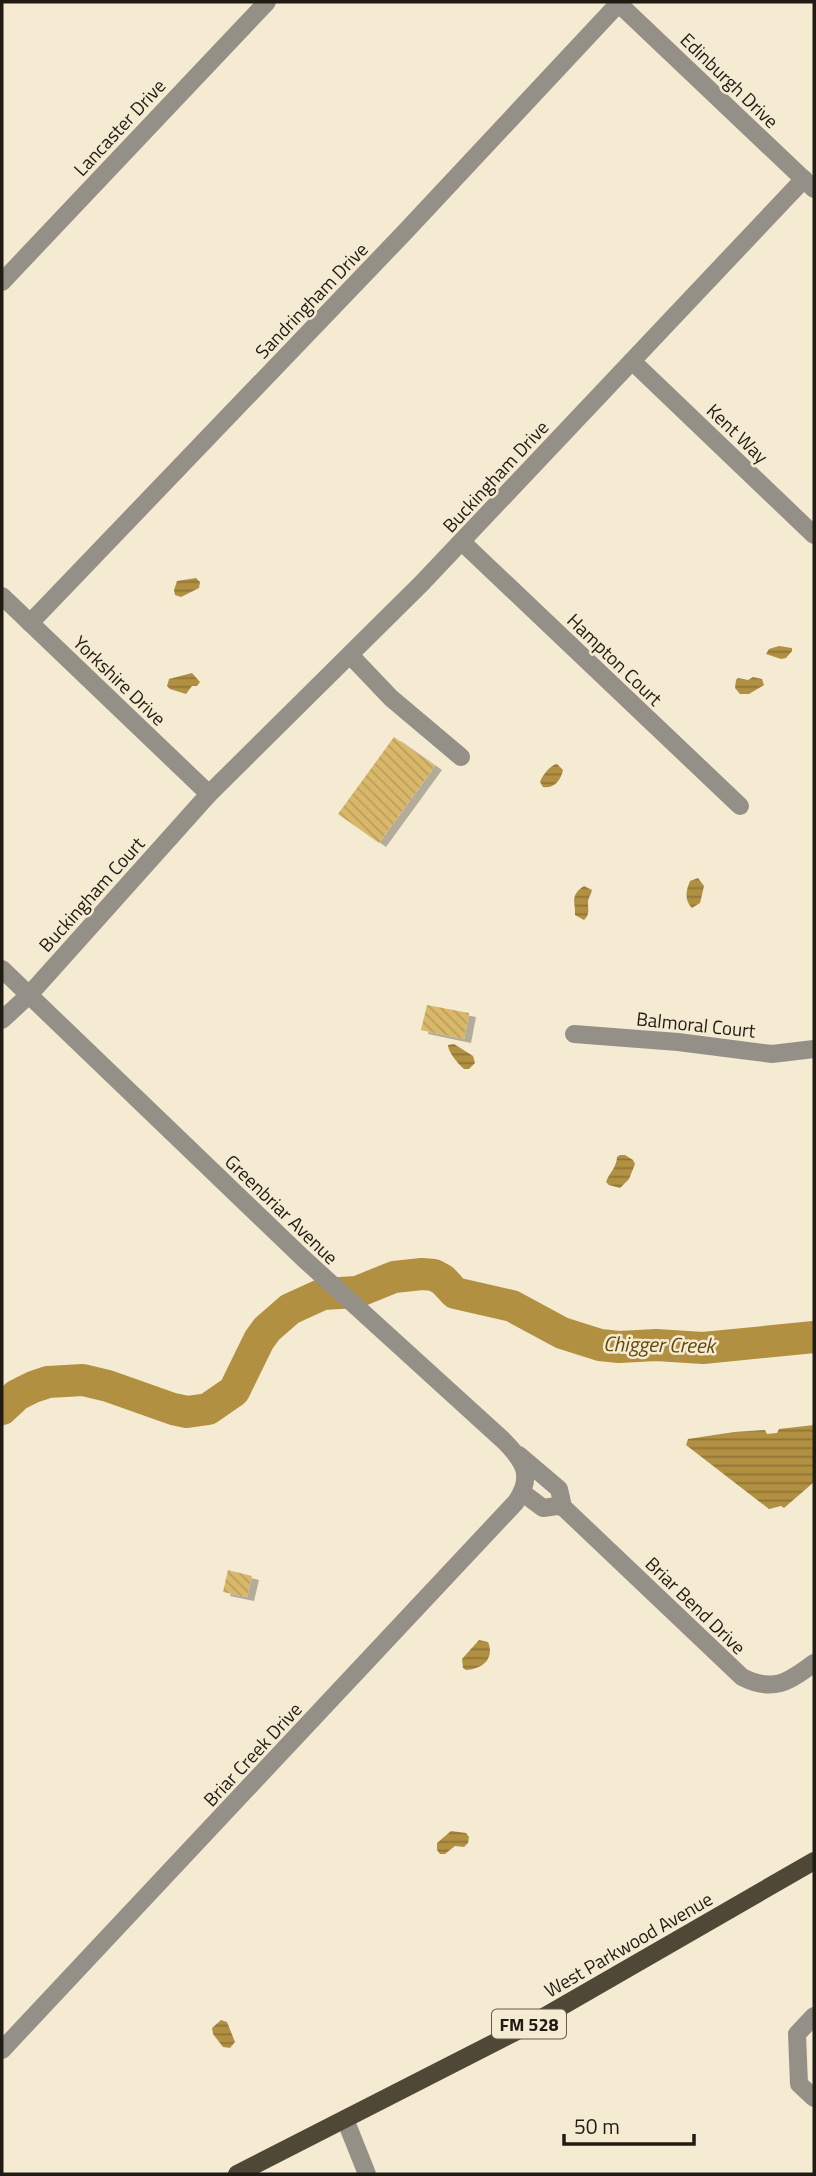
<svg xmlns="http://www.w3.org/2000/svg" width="816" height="2176" font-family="'Titillium Web',sans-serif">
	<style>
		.water { fill: url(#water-rules) }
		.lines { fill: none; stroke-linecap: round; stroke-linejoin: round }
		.river { stroke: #b29042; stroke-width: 32 }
		.building { fill: url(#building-back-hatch); filter: url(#shadow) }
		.minor { stroke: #959087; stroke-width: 18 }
		.major { stroke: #504837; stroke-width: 18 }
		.labels { text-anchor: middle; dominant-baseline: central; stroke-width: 5; stroke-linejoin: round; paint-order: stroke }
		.shield { fill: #f5ead2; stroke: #605a4c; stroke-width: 2 }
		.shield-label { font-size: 18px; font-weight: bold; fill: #201c13 }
		.street-label { font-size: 19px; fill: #201c13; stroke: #f5ead2 }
		.water-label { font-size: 21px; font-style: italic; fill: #624a0c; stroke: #f5ead2 }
	</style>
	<defs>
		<pattern id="water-rules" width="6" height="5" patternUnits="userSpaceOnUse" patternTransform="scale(1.75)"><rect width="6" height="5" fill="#b29042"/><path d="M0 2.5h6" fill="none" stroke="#907536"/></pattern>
		<pattern id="building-back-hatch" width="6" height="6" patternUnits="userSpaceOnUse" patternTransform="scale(1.75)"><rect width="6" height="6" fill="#dab86a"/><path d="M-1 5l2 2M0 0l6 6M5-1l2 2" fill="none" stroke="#bb9e5b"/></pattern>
		<filter id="shadow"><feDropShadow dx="7" dy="4" stdDeviation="0" flood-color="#0004"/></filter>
	</defs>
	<rect width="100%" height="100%" fill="#f5ead2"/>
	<g class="water">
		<polygon points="196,578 200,582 199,588 181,597 175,595 174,590 177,581"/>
		<polygon points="779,646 792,648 792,651 786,658 781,659 766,654 769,649"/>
		<polygon points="192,673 200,682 197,686 192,686 186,694 170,689 167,686 169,679"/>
		<polygon points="753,677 762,679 764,685 749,694 740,694 735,688 736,680 738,678 748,680"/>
		<path d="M557,764L563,770C561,780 554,789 543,787L540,782C542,776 550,765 557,764Z"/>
		<path d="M698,878L704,886L700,903L692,908C684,900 686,890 690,881Z"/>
		<path d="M584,886L592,890C591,895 588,898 588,903C588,911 590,914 584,920L575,915C576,902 569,896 584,886Z"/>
		<path d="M454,1044L473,1056L475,1063L469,1069H464C458,1064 448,1052 448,1045Z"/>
		<path d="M620,1155H625L633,1160L635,1164L629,1179L620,1188L609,1185L606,1182C609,1173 617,1167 617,1157Z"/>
		<polygon points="814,1425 814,1482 784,1508 781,1506 769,1509 686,1445 688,1439 734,1432 765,1430 767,1434 777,1433 779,1429"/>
		<path d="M479,1640L488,1642C495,1659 482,1669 466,1670L463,1668L462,1659Z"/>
		<polygon points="451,1831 466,1833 469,1837 468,1843 464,1847 455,1846 445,1854 440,1854 437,1850 437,1843"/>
		<polygon points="221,2020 227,2022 235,2042 230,2048 223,2047 213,2034 212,2028"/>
	</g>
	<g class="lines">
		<polyline class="river" points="2,1409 17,1395 33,1387 48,1382 83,1380 108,1386 173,1409 187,1412 208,1409 234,1391 259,1340 267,1329 290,1309 323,1294 357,1292 394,1277 422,1274 434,1275 443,1280 455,1293 512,1306 562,1333 600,1345 619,1347 656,1345 703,1348 814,1337"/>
	</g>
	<g class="building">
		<polygon points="394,737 435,766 379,843 338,814"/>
		<polygon points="427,1005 469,1013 464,1039 421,1030"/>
		<polygon points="228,1570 252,1576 247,1597 223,1592"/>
	</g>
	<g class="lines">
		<g class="minor">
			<polyline points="617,2 814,189"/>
			<polyline points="2,282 267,2"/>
			<polyline points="632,361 814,535"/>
			<polyline points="462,542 740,806"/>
			<polyline points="2,596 209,794"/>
			<polyline points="30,623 404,233 619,3"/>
			<polyline points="350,655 391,698 461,757"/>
			<path d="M2,969L304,1259L503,1440C524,1461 534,1476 516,1502L2,2050"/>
			<polyline points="2,1020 29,995 209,794 422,583 804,179"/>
			<polyline points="574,1034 678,1042 772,1054 814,1049"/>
			<path d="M519,1455L559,1489L563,1507L742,1677C773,1693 789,1682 814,1663"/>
			<polyline points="523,1493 543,1508 557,1506 563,1507"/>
			<polyline points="814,2016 797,2034 799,2084 814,2098"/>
			<polyline points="345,2119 367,2174"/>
		</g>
		<polyline class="major" points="237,2174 533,2023 814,1861"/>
	</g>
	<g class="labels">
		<rect class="shield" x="492" y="2009.5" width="74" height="29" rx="5"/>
		<g class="shield-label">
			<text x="529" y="2024">FM 528</text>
		</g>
		<g class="street-label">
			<text transform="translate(730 80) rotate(44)">Edinburgh Drive</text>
			<text transform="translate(119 127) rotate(-47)">Lancaster Drive</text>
			<text transform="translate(311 300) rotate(-46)">Sandringham Drive</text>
			<text transform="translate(738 433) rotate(44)">Kent Way</text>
			<text transform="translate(495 476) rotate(-47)">Buckingham Drive</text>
			<text transform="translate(615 659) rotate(44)">Hampton Court</text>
			<text transform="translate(120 680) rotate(44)">Yorkshire Drive</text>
			<text transform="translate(91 894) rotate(-48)">Buckingham Court</text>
			<text transform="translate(696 1024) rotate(6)">Balmoral Court</text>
			<text transform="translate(282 1209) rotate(44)">Greenbriar Avenue</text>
			<text transform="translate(696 1605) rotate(44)">Briar Bend Drive</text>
			<text transform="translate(252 1754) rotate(-47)">Briar Creek Drive</text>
			<text transform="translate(628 1944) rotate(-30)">West Parkwood Avenue</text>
		</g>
		<g class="water-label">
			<text transform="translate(659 1344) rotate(1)">Chigger Creek</text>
		</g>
	</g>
	<rect width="816" height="2176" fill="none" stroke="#201c13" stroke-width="7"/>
	<path d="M564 2134v10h130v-10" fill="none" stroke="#201c13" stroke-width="3.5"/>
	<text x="574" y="2134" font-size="21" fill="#201c13" stroke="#f5ead2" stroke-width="5" paint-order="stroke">50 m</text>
</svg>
